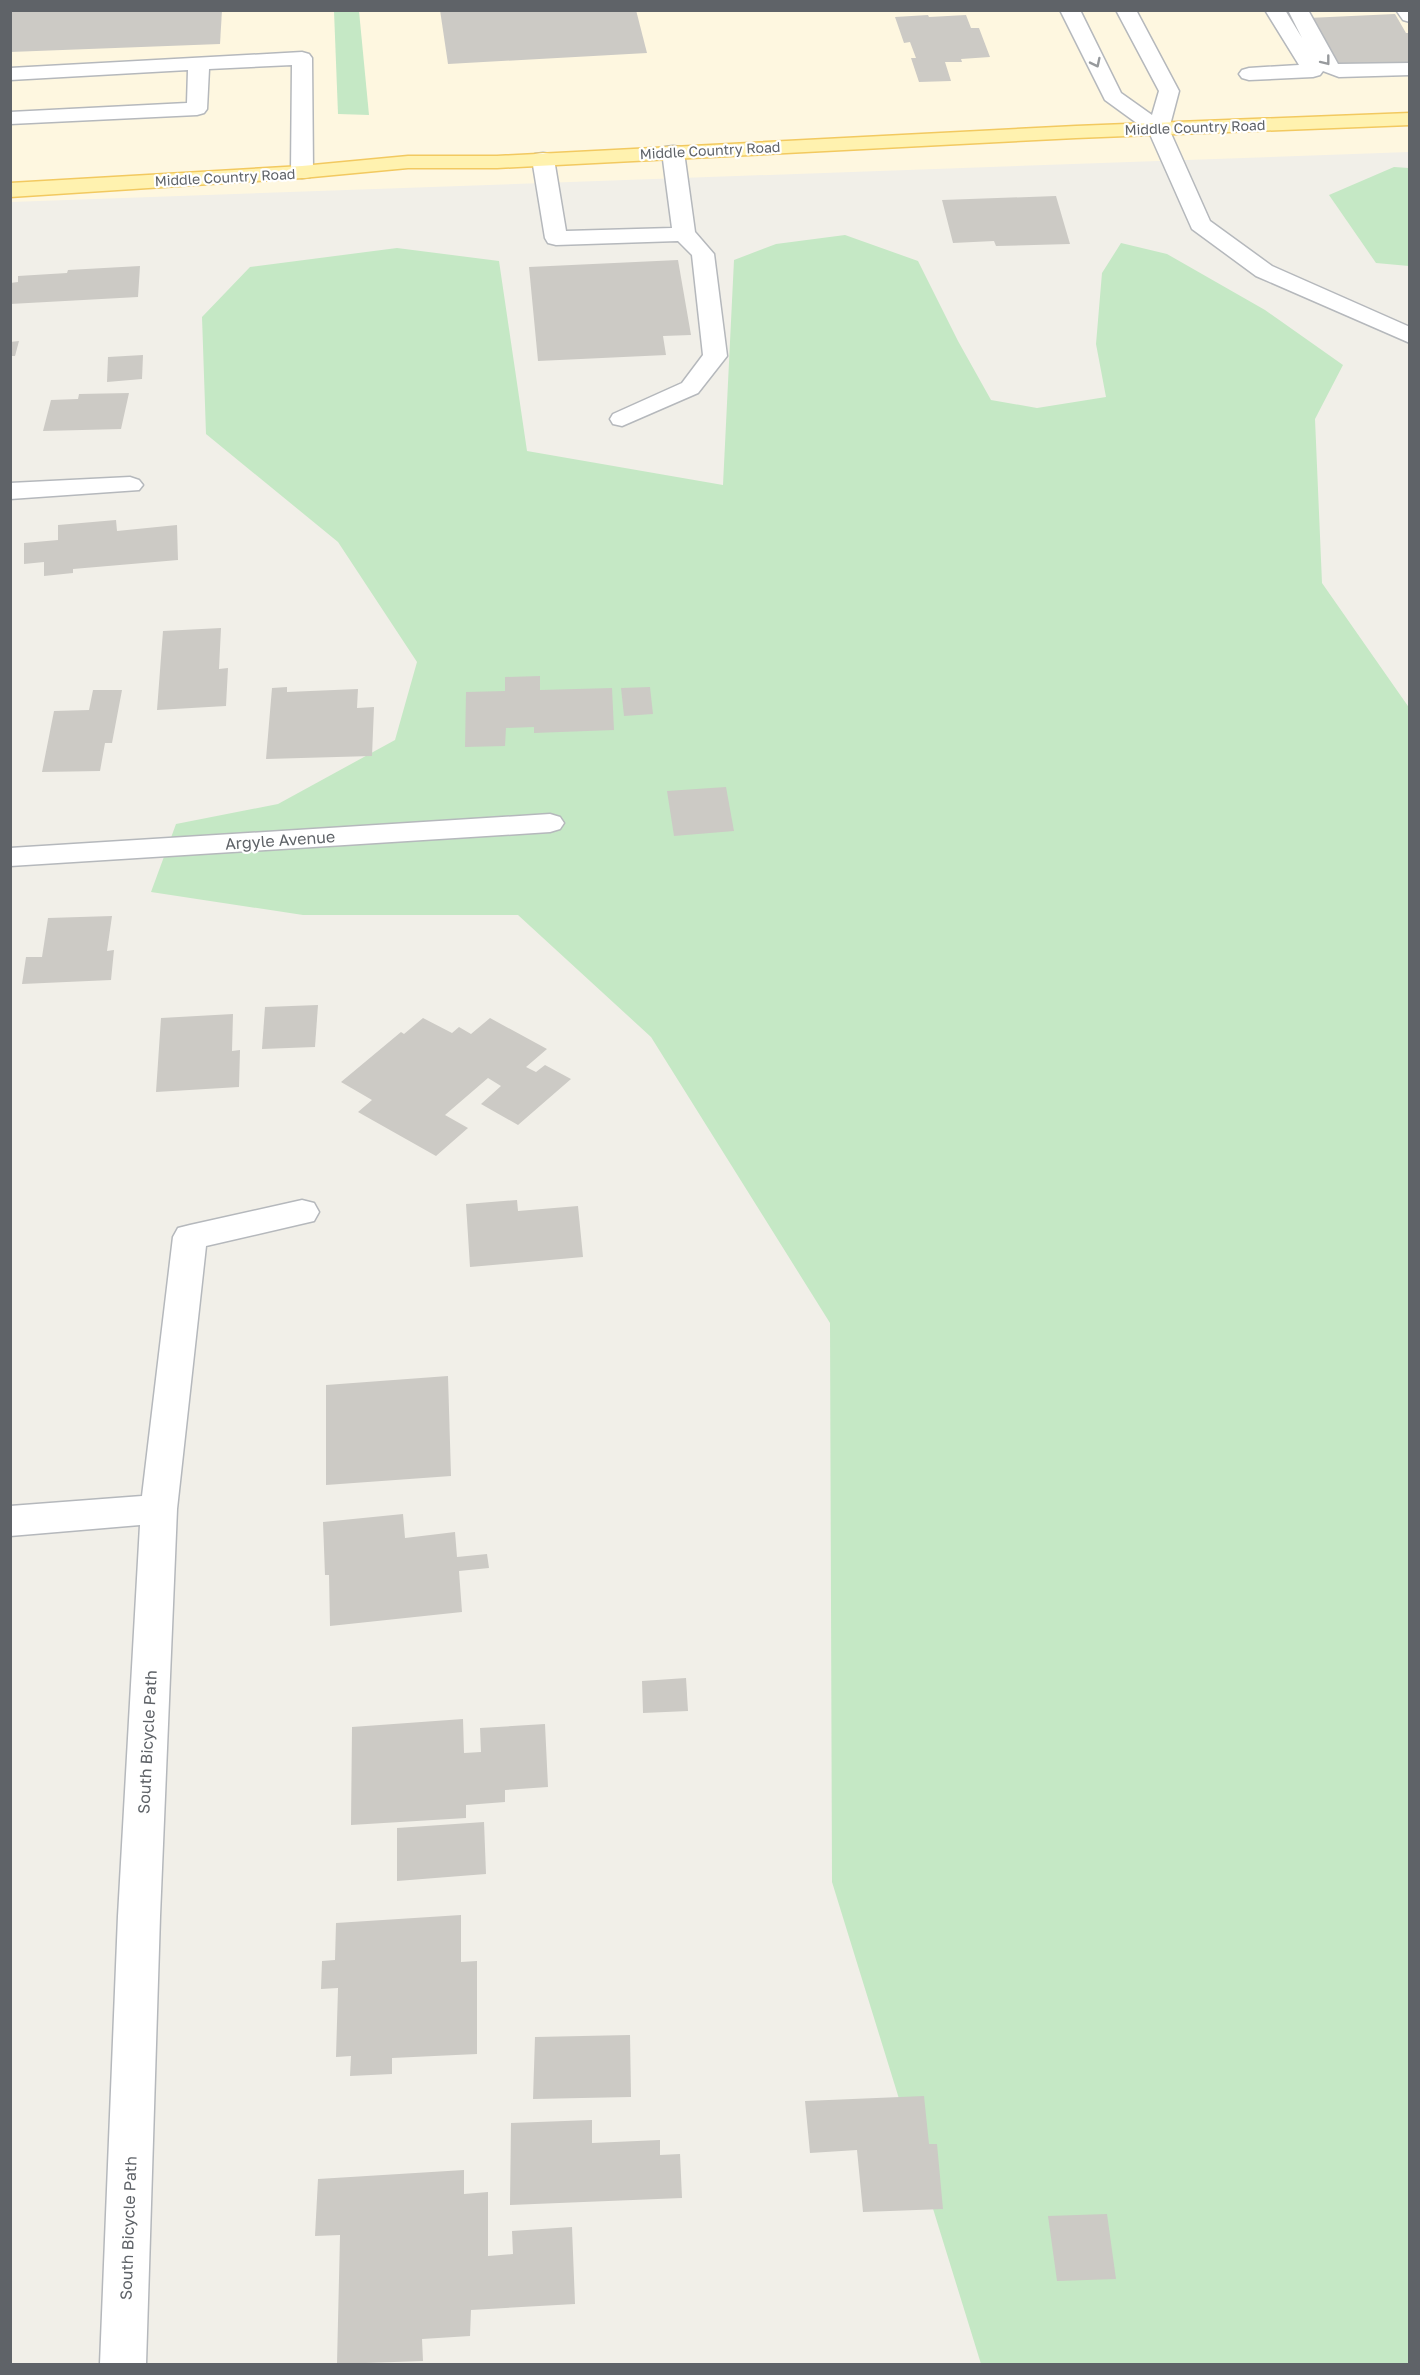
<svg xmlns="http://www.w3.org/2000/svg" width="1420" height="2375" font-family="'Golos Text',sans-serif">
	<style>
		.commercial { fill: #fef7e0 }
		.green { fill: #c5e8c5 }
		.building { fill: #cccac5 }
		.lines { fill: none; stroke-linecap: round; stroke-linejoin: round }
		.lane-casing { stroke: #b5b8bc; stroke-width: 3 }
		.street-casing { stroke: #b5b8bc; stroke-width: 3 }
		.primary-casing { stroke: #f2c960; stroke-width: 3 }
		.lane { fill: #fff; fill-rule: evenodd }
		.street { fill: #fff; fill-rule: evenodd }
		.primary { fill: #fff2af; fill-rule: evenodd }
		.oneway { stroke: #979a9d }
		.labels { text-anchor: middle; dominant-baseline: central; stroke-width: 4.5; stroke-linejoin: round; paint-order: stroke }
		.far-street-label { font-size: 14px; fill: #5f6368; stroke: #fff }
		.street-label { font-size: 16px; fill: #5f6368; stroke: #fff }
	</style>
	<rect width="100%" height="100%" fill="#f1efe8"/>
	<polygon class="commercial" points="10,11 1409,11 1409,152 11,202"/>
	<g class="green">
		<polygon points="334,11 359,11 369,115 338,114"/>
		<polygon points="1394,167 1409,168 1409,266 1376,263 1329,195"/>
		<polygon points="845,235 918,261 958,341 991,400 1037,408 1106,397 1096,344 1102,273 1121,243 1167,254 1265,310 1343,365 1315,419 1322,583 1410,709 1409,2364 981,2364 832,1882 830,1323 651,1037 518,915 303,915 151,892 176,824 278,804 395,740 417,662 338,542 206,434 202,317 250,267 397,248 499,261 527,451 723,485 734,260 776,244"/>
	</g>
	<g class="building">
		<polygon points="10,10 222,10 220,44 10,52"/>
		<polygon points="440,10 636,10 647,53 448,64"/>
		<polygon points="1395,14 1406,33 1410,33 1410,64 1334,67 1308,18"/>
		<polygon points="928,15 929,17 966,15 971,28 979,28 990,57 961,59 962,62 945,62 951,81 919,82 911,58 916,58 910,42 904,43 895,17"/>
		<polygon points="1056,196 1070,244 996,246 994,241 953,243 942,200"/>
		<polygon points="678,260 691,335 663,336 666,355 538,361 529,267"/>
		<polygon points="140,266 138,297 10,304 10,283 18,282 18,276 67,273 68,270"/>
		<polygon points="19,341 15,356 10,356 10,342"/>
		<polygon points="143,355 142,379 107,382 108,357"/>
		<polygon points="129,393 121,429 43,431 51,400 78,399 79,394"/>
		<polygon points="116,520 117,531 177,525 178,560 73,569 73,573 44,576 44,562 24,564 24,543 58,540 58,525"/>
		<polygon points="221,628 219,669 228,668 226,706 157,710 163,631"/>
		<polygon points="540,676 540,690 612,688 614,730 534,733 534,727 506,728 505,746 465,747 466,692 505,691 505,677"/>
		<polygon points="287,687 287,692 358,689 357,708 374,707 372,756 266,759 272,688"/>
		<polygon points="650,687 653,714 624,716 621,688"/>
		<polygon points="93,690 122,690 112,743 105,743 100,771 42,772 54,711 89,710"/>
		<polygon points="726,787 734,831 674,836 667,791"/>
		<polygon points="112,916 107,951 114,950 111,980 22,984 26,957 42,957 48,918"/>
		<polygon points="318,1005 315,1047 262,1049 265,1007"/>
		<polygon points="233,1014 232,1051 240,1050 239,1087 156,1092 161,1018"/>
		<polygon points="423,1018 452,1033 459,1027 471,1034 490,1018 547,1049 526,1067 536,1072 545,1065 571,1079 518,1125 481,1104 501,1086 488,1078 445,1115 468,1128 436,1156 358,1112 372,1100 341,1082 401,1032 404,1034"/>
		<polygon points="517,1200 518,1211 578,1206 583,1257 470,1267 466,1204"/>
		<polygon points="448,1376 451,1476 326,1485 326,1385"/>
		<polygon points="403,1514 405,1538 455,1532 457,1557 487,1554 489,1568 459,1571 462,1612 330,1626 329,1575 325,1575 323,1522"/>
		<polygon points="686,1678 688,1711 643,1713 642,1681"/>
		<polygon points="463,1719 464,1753 481,1752 480,1728 545,1724 548,1787 505,1790 505,1802 466,1805 466,1818 351,1825 352,1727"/>
		<polygon points="484,1822 486,1874 397,1881 397,1828"/>
		<polygon points="461,1915 461,1962 477,1961 477,2054 392,2058 392,2074 350,2076 351,2056 336,2057 338,1988 321,1989 322,1961 335,1960 336,1923"/>
		<polygon points="630,2035 631,2097 533,2099 535,2037"/>
		<polygon points="924,2096 929,2144 937,2144 943,2209 863,2212 857,2150 810,2153 805,2101"/>
		<polygon points="592,2120 592,2143 660,2140 660,2155 680,2154 682,2198 510,2205 511,2123"/>
		<polygon points="464,2170 464,2194 488,2192 488,2256 513,2254 512,2231 572,2227 575,2304 471,2310 470,2336 422,2339 423,2361 337,2364 340,2235 315,2236 318,2179"/>
		<polygon points="1107,2214 1116,2279 1057,2281 1048,2216"/>
	</g>
	<g class="lines">
		<g class="lane-casing">
			<g id="lane">
				<polygon points="1060,10 1080,10 1121,93 1152,115 1159,91 1116,10 1136,10 1179,91 1169,129 1210,221 1272,266 1410,327 1410,343 1256,276 1192,229 1149,132 1105,100"/>
				<polygon points="1265,10 1285,10 1302,38 1288,10 1308,10 1338,64 1410,63 1410,75 1339,77 1323,71 1320,75 1313,77 1249,80 1242,78 1239,74 1242,70 1249,68 1299,65"/>
				<polygon points="1396,10 1410,10 1410,22 1403,20"/>
				<polygon points="302,52 309,54 312,58 313,172 310,177 302,178 294,177 291,172 292,65 209,69 207,109 204,113 197,115 10,124 10,112 187,103 188,70 10,80 10,68"/>
				<polygon points="673,146 681,147 684,152 695,232 714,254 727,356 698,393 622,426 613,424 610,419 613,414 682,383 703,355 692,255 678,241 556,245 548,243 545,238 532,159 535,154 543,153 551,154 554,159 566,231 672,228 662,152 665,147"/>
			</g>
		</g>
		<g class="street-casing">
			<g id="street">
				<polygon points="130,477 139,480 143,485 139,490 10,499 10,483"/>
				<polygon points="550,814 560,817 564,823 560,829 550,832 10,866 10,848"/>
				<polygon points="302,1200 314,1203 319,1212 314,1221 206,1246 177,1509 160,1916 146,2364 100,2364 118,1916 140,1525 10,1536 10,1506 142,1496 173,1237 178,1228 190,1225"/>
			</g>
		</g>
		<g class="primary-casing">
			<polygon id="primary" points="1410,113 1410,125 1076,138 497,168 408,168 302,178 10,197 10,183 302,166 408,156 497,156 1076,126"/>
		</g>
		<use href="#lane" class="lane"/>
		<use href="#street" class="street"/>
		<use href="#primary" class="primary"/>
	</g>
	<defs><path id="oneway-chevron" d="M-2-3.5L2.5 0L-2 3.5" fill="none" stroke-width="1.6" stroke-linecap="round" stroke-linejoin="round" transform="scale(1.5)"/></defs>
	<g class="oneway">
		<use href="#oneway-chevron" transform="translate(1326 61) rotate(52)"/>
		<use href="#oneway-chevron" transform="translate(1096 63) rotate(64)"/>
	</g>
	<g class="labels">
		<g class="far-street-label">
			<text transform="translate(1195 127) rotate(-2)">Middle Country Road</text>
			<text transform="translate(710 150) rotate(-3)">Middle Country Road</text>
			<text transform="translate(225 177) rotate(-3)">Middle Country Road</text>
		</g>
		<g class="street-label">
			<text transform="translate(280 840) rotate(-4)">Argyle Avenue</text>
			<text transform="translate(147 1742) rotate(-87)">South Bicycle Path</text>
			<text transform="translate(128 2228) rotate(-88)">South Bicycle Path</text>
		</g>
	</g>
	<rect width="1420" height="2375" fill="none" stroke="#5f6368" stroke-width="24"/>
</svg>
